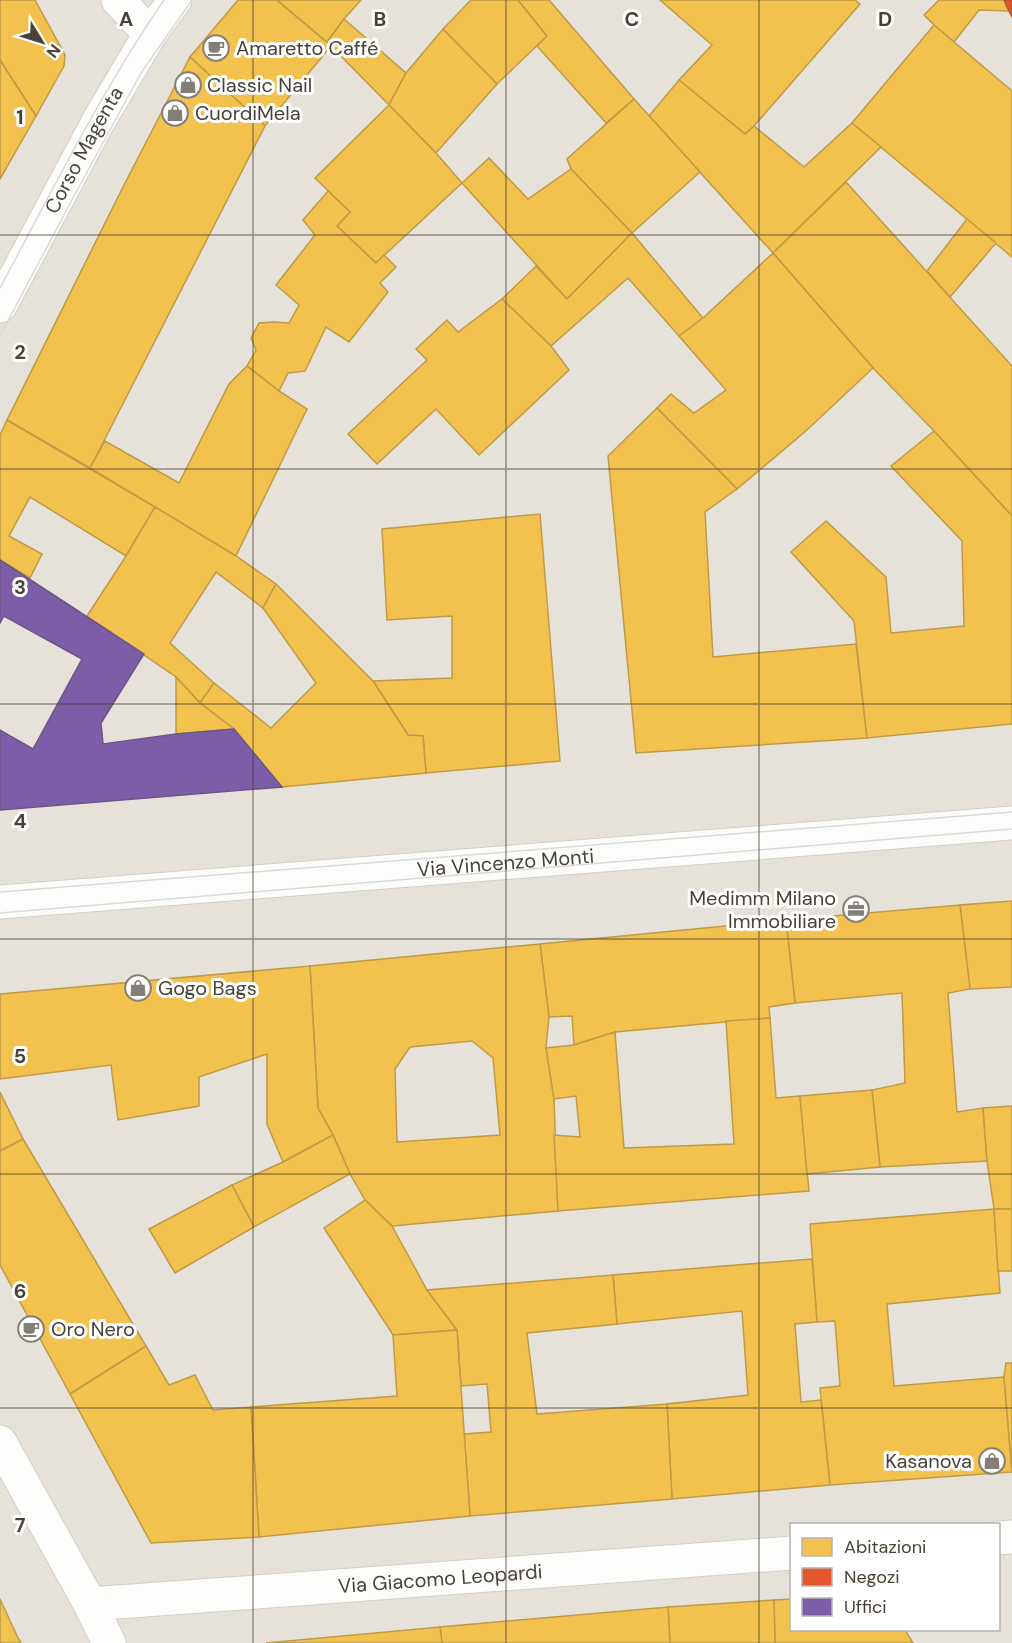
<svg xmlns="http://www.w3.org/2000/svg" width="1012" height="1643" font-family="'DM Sans',sans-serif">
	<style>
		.residential { fill: #e6e2d9; fill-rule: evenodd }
		.homes { fill: #f2c14e; stroke: #bf9b47; stroke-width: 1.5; fill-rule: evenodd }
		.shops { fill: #e4572e; stroke: #b65131; stroke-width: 1.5 }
		.offices { fill: #7b5ea7; stroke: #6c5685; stroke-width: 1.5 }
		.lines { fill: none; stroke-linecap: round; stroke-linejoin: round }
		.minor-casing { stroke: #d0cec9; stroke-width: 35 }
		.tertiary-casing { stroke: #d0cec9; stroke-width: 35 }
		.minor { stroke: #fdfdfc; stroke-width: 33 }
		.tertiary { stroke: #fdfdfc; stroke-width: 33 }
		.tram { stroke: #dadad9; stroke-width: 1.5 }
		.grid { fill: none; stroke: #494237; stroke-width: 1.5; stroke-opacity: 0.55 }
		.labels { text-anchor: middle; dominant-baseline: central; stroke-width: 6; stroke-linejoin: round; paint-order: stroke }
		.poi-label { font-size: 20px; fill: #494237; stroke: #fff; text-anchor: start }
		.street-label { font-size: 20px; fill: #494237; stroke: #fff }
		.grid-label { font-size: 20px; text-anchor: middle; font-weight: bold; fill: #494237; stroke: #fff; stroke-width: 6; stroke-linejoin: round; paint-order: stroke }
	</style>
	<rect width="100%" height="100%" fill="#f2f0ec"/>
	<g class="residential">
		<polygon points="0,0 168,0 0,288"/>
		<polygon points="182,0 1012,0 1012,820 0,898 0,315"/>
		<path d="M1012,831V1643H0V915ZM792,1524H998V1630H792Z"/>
	</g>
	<g class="homes">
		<polygon points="0,0 35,0 65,55 64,66 36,116 0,60"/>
		<polygon points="238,0 277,0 331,46 265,126 190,57"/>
		<polygon points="277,0 361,0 344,19 327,42"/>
		<polygon points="471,0 518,0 547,36 497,84 443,29"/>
		<polygon points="518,0 549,0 634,99 606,123 537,46 547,36"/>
		<polygon points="660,0 855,0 860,4 754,126 745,134 679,80 712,45"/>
		<polygon points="939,0 1004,0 1009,11 979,10 954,42 934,25 924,15"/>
		<polygon points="344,19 406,73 389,105 327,42"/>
		<polygon points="934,25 1012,91 1012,257 852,123"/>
		<polygon points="443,29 497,84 436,153 389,105 406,73"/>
		<polygon points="190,57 265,126 90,468 7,420 122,189"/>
		<polygon points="0,60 36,116 0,179"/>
		<polygon points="679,80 745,134 754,126 804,167 852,123 881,147 773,253 649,116"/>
		<polygon points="634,99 700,172 632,233 571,169 567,159"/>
		<polygon points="389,105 436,153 462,183 376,263 337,226 350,212 315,178"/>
		<polygon points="489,158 528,199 571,169 632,233 567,299 462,183"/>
		<polygon points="846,182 1012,366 1012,516 934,431 873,368 773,253"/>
		<polygon points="328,191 350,212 337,226 376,263 384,255 396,267 380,283 388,292 349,342 326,327 305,371 288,373 279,391 247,366 256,350 251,338 259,323 273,322 289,323 299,305 276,285 315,235 303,220"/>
		<polygon points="967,219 996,243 950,297 927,271"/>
		<polygon points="632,233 703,318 679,336 628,278 551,346 502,299 536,266 567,299"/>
		<polygon points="773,253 873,368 807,430 737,489 657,408 671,394 694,413 726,390 679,336 703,318"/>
		<polygon points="502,299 551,346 569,370 479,455 436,409 377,464 348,434 427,360 416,349 447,320 458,332"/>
		<polygon points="247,366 279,391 307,409 236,556 90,468 105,441 179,483 229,384"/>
		<polygon points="657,408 737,489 705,512 713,657 856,644 867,738 636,753 608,456"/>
		<polygon points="7,420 155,507 126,556 30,497 9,536 42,554 30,578 0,560 0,435"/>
		<polygon points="934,431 1012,516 1012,724 867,738 854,621 791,552 826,521 886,577 891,633 964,626 962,541 891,466"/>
		<polygon points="155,507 236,556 276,584 263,608 216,572 170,643 214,683 200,703 176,677 87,616 126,556"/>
		<polygon points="540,514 560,761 426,773 423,736 408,735 373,681 452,678 452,616 387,620 382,529"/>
		<polygon points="276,584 373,681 408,735 423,736 426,773 282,787 234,729 200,703 214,683 271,728 316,683 263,608"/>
		<polygon points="176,677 200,703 234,729 176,734"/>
		<polygon points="1012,901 1012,987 970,989 960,905"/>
		<polygon points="960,905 970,989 948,993 957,1112 983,1108 987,1161 880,1167 872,1090 905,1083 902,993 795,1003 786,920"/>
		<polygon points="786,920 795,1003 769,1007 770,1018 615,1032 574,1045 572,1016 549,1017 540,944"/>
		<path d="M540,944L549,1017L546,1048L554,1099L558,1211L392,1226L365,1200L350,1174L333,1135L318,1108L310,966ZM472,1041L493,1058L500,1135L397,1142L395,1069L410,1047Z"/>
		<polygon points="310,966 318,1108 333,1135 283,1162 267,1124 267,1054 199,1077 199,1106 118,1120 111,1065 0,1079 0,994"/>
		<polygon points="770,1018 776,1098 800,1096 809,1191 558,1211 554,1135 580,1137 576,1096 554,1099 546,1048 574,1045 615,1032 624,1148 734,1144 726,1021"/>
		<polygon points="872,1090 880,1167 807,1174 800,1096"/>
		<polygon points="0,1092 23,1139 0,1151"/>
		<polygon points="1012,1106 1012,1209 994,1209 987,1161 983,1108"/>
		<polygon points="333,1135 350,1174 254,1227 232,1185 283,1162"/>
		<polygon points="23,1139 146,1346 70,1394 0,1265 0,1151"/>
		<polygon points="232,1185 254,1227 175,1273 149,1229"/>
		<polygon points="365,1200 392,1226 427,1290 457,1330 393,1335 324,1228"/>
		<polygon points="994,1209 1000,1293 887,1304 894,1386 1004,1377 1012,1472 830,1485 820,1388 840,1386 835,1321 817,1322 810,1224"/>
		<polygon points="994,1209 1012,1209 1012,1271 998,1271"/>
		<polygon points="812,1259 817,1322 795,1324 801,1402 821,1400 830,1485 672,1499 667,1404 748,1395 742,1311 617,1324 613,1275"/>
		<polygon points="613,1275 617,1324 527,1333 537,1414 667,1404 672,1499 470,1516 464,1434 491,1432 487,1384 461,1386 457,1330 427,1290"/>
		<polygon points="457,1330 470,1516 259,1537 251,1407 397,1396 393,1335"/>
		<polygon points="146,1346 169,1385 195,1375 213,1410 251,1407 259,1537 151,1543 70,1394"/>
		<polygon points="1006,1363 1012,1363 1012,1472 1004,1377"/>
		<polygon points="0,1599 18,1638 21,1643 0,1643"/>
		<polygon points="792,1599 792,1630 905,1630 913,1643 775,1643 774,1600"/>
		<polygon points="774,1600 775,1643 670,1643 668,1607"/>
		<polygon points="668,1607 670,1643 442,1643 440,1627"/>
		<polygon points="440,1627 442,1643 266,1643"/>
	</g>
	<polygon class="shops" points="1004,0 1012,0 1012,17 1009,11"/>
	<polygon class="offices" points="0,560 144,654 101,723 103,744 176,734 234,729 282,787 0,810 0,730 33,749 82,659 4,616 0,623"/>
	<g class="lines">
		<g class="minor-casing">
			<g id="minor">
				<polyline points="118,0 150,34"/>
				<path id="s1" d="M0,306L98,122L150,34L175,0"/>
				<path id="s2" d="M0,902L1012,823"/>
				<polyline points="998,1538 1012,1537"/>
				<path id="s3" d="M90,1604L792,1553"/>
			</g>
		</g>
		<g class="tertiary-casing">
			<polyline id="tertiary" points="0,1442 90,1604 109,1643"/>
		</g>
		<use href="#minor" class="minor"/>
		<use href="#tertiary" class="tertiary"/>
		<g class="tram">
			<path d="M0,288C52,191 102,90 164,0"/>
			<polyline points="0,336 73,198 141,73 192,0"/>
			<polyline points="0,892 1012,812"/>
			<polyline points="0,913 1012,829"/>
		</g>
	</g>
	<path class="grid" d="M253,0V1643M506,0V1643M759,0V1643M0,235H1012M0,469H1012M0,704H1012M0,939H1012M0,1174H1012M0,1408H1012"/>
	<defs>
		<g id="cafe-ring" transform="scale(1.35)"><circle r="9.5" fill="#fff" stroke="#847f76" stroke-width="1.5"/><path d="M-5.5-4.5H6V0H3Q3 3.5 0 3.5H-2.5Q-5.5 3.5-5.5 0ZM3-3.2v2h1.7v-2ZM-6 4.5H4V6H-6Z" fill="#847f76"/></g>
		<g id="shop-ring" transform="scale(1.35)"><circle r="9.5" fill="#fff" stroke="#847f76" stroke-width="1.5"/><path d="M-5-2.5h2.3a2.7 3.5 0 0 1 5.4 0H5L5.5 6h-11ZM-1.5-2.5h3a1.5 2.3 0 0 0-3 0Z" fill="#847f76"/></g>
		<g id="office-ring" transform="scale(1.35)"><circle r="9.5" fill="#fff" stroke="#847f76" stroke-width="1.5"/><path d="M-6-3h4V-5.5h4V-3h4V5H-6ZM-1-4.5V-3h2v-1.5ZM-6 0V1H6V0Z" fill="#847f76"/></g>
	</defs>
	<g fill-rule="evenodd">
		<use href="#cafe-ring" x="216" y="48"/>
		<use href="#shop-ring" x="188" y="85"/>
		<use href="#shop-ring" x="175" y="113"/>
		<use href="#office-ring" x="856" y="909"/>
		<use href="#shop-ring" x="138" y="988"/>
		<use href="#cafe-ring" x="31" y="1329"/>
		<use href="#shop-ring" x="992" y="1461"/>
	</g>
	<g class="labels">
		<g class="poi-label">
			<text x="236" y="48">Amaretto Caffé</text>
			<text x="207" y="85">Classic Nail</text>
			<text x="195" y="113">CuordiMela</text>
			<text x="836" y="898" text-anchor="end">Medimm Milano<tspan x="836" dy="23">Immobiliare</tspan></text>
			<text x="158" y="988">Gogo Bags</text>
			<text x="51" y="1329">Oro Nero</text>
			<text x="972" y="1461" text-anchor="end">Kasanova</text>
		</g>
		<g class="street-label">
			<text stroke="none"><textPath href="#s1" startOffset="177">Corso Magenta</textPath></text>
			<text stroke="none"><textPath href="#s2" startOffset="507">Via Vincenzo Monti</textPath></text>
			<text stroke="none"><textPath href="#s3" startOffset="351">Via Giacomo Leopardi</textPath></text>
		</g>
	</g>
	<g class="grid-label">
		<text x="126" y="26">A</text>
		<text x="380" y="26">B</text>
		<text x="632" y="26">C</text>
		<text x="885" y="26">D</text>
		<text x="20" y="124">1</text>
		<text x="20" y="359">2</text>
		<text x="20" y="594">3</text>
		<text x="20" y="828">4</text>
		<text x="20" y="1063">5</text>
		<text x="20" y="1298">6</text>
		<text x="20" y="1532">7</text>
	</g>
	<rect x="790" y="1523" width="210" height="108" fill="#ffffff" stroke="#b6b3af" stroke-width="1.5"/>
	<rect x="802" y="1538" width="30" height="18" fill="#f2c14e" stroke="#b6b3af" stroke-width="1.5"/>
	<text x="844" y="1553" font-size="18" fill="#494237">Abitazioni</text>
	<rect x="802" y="1568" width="30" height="18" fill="#e4572e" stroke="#b6b3af" stroke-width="1.5"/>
	<text x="844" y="1583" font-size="18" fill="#494237">Negozi</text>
	<rect x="802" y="1598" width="30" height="18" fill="#7b5ea7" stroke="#b6b3af" stroke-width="1.5"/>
	<text x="844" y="1613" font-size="18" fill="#494237">Uffici</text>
	<g transform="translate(42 42) rotate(128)" stroke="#ffffff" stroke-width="4.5" paint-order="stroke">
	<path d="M0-4.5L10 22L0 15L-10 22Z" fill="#494237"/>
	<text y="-9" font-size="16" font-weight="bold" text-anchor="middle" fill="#494237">N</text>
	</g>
</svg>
